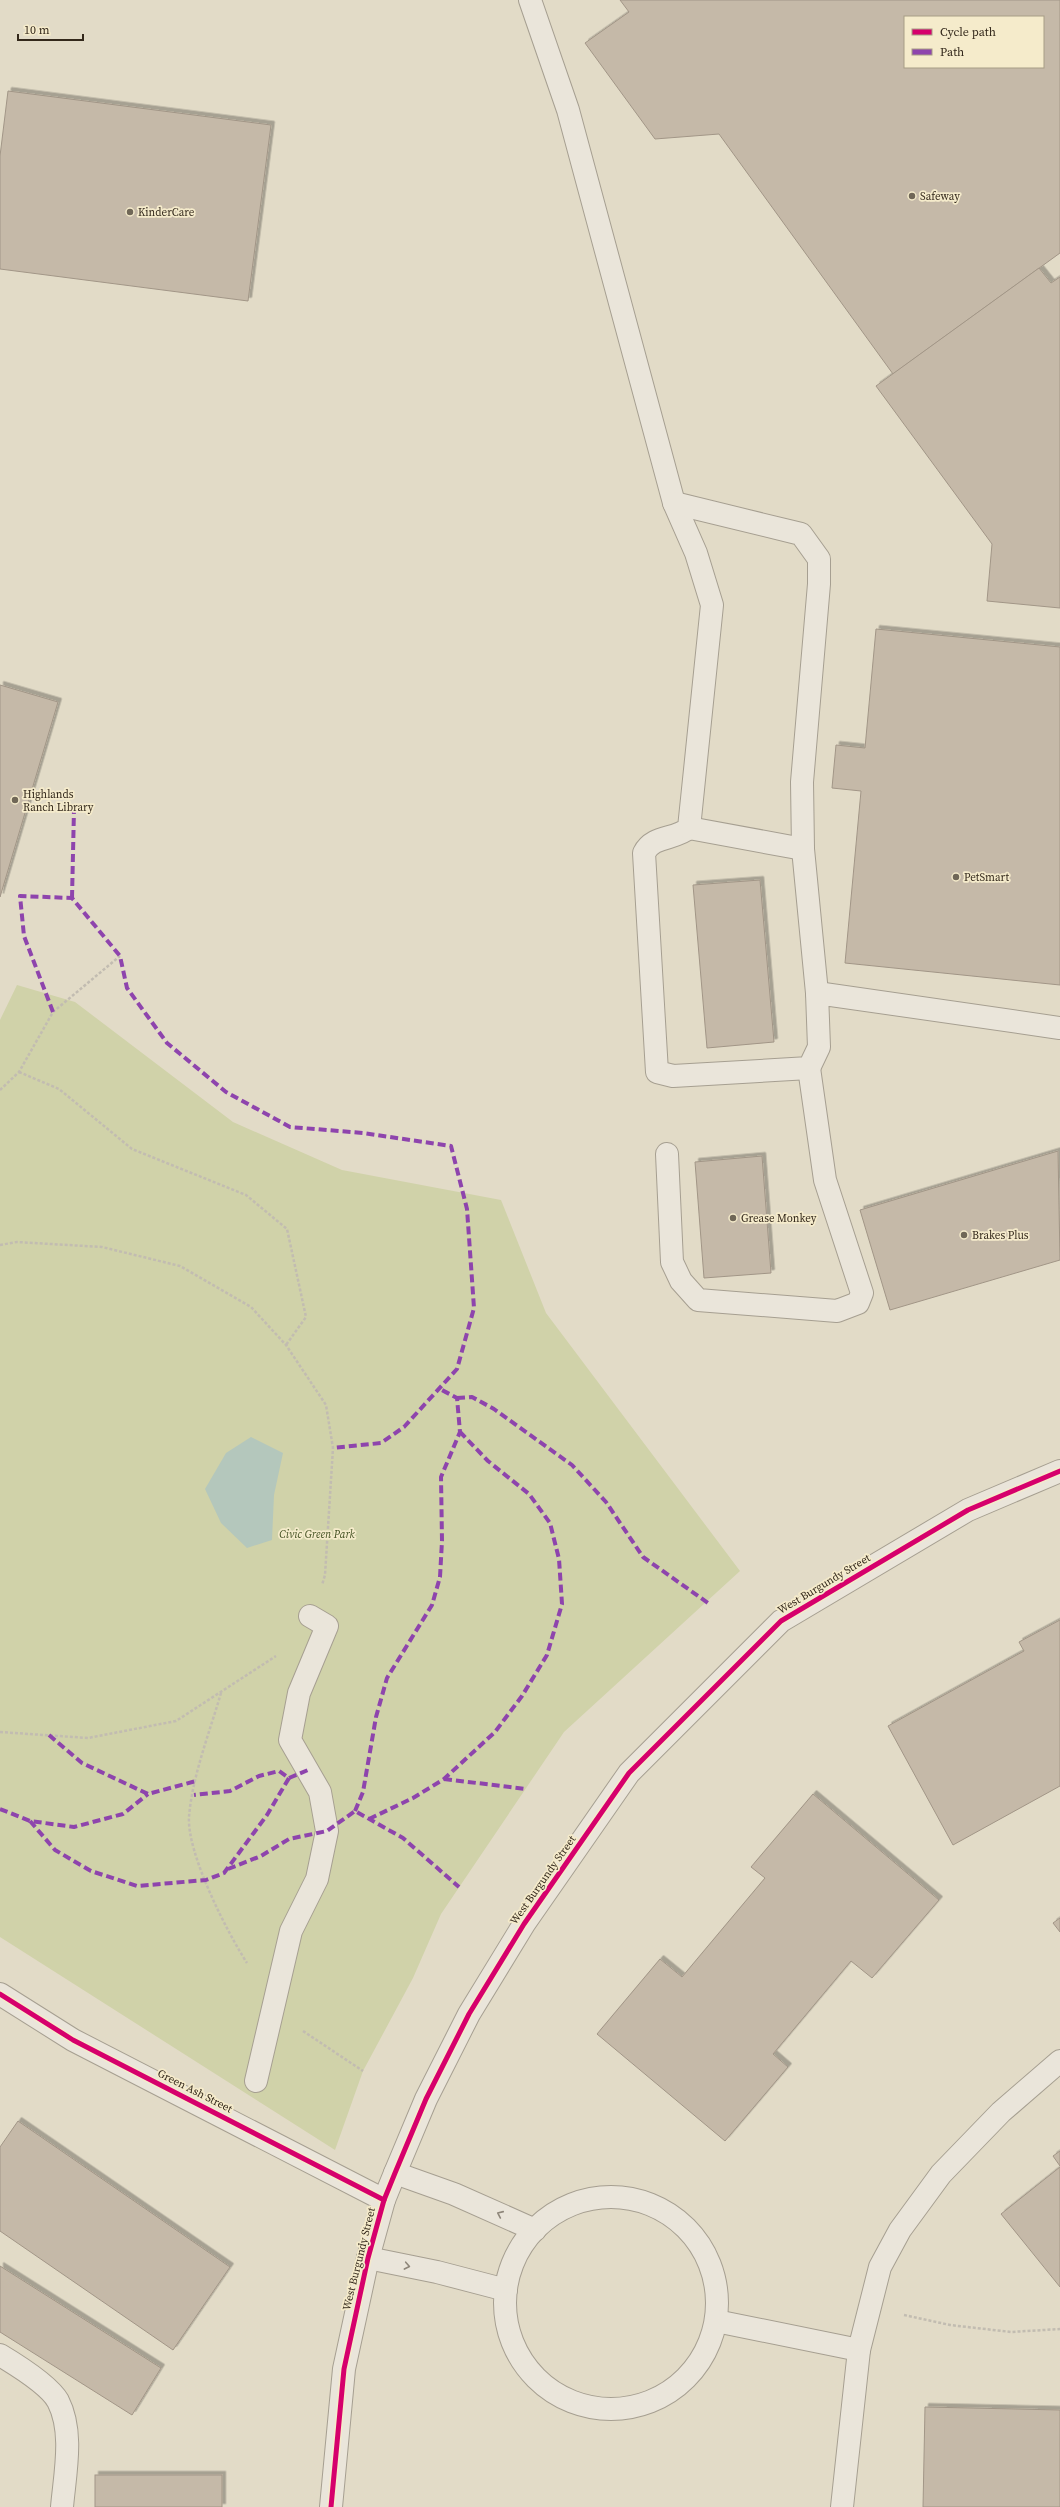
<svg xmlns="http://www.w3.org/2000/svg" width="1060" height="2507" font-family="'Source Serif 4',serif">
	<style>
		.green { fill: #d0d2a9 }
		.water { fill: #b4c7bc }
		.building { fill: #c5b9a8; stroke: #a29687; fill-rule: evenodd; filter: url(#shadow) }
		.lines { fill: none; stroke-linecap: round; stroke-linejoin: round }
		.minor-casing { stroke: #a69f91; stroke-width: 24 }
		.path { stroke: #c2bcb1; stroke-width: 2.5; stroke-dasharray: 3 2; stroke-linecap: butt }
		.minor { stroke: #eae5da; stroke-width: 22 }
		.quiet { stroke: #8e44ad; stroke-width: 4; stroke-dasharray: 8 4; stroke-linecap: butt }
		.cycleway-casing { stroke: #f5ebcb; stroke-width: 8 }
		.cycleway { stroke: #d6006c; stroke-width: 5 }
		.oneway { stroke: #8e867a }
		.poi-dot { fill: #706757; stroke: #f5ebcb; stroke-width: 1.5 }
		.labels { text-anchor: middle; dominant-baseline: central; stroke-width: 3.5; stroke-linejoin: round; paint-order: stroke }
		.poi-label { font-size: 11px; fill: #33281b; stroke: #f5ebcb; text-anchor: start }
		.park-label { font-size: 11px; font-style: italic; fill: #425021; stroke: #f5ebcb }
		.street-label { font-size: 11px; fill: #33281b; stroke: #f5ebcb }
	</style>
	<defs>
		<filter id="shadow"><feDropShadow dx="3.5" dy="-3.5" stdDeviation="0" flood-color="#0004"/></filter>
	</defs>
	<rect width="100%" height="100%" fill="#e2dbc7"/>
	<polygon class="green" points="17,985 75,1002 233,1122 342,1170 501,1200 546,1313 740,1571 564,1732 441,1914 413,1978 363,2071 335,2150 0,1937 0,1020"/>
	<polygon class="water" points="251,1437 283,1453 274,1495 272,1540 247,1548 221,1523 205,1489 226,1453"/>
	<g class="building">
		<path d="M620,0H1060V253L893,374L719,134L655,139L585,43L629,12ZM905,17H1043V67H905Z"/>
		<polygon points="8,91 271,125 248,301 0,269 0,156"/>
		<polygon points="1039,268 1051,283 1060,277 1060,608 987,601 992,544 876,386"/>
		<polygon points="876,629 1060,647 1060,985 845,963 861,791 832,788 836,745 865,748"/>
		<polygon points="0,685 58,702 0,897"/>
		<polygon points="760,880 774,1042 707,1048 693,885"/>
		<polygon points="1058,1151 1060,1260 890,1310 860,1210"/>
		<polygon points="762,1156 771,1273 704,1278 695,1162"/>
		<polygon points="1060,1620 1060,1786 953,1845 888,1726 1024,1651 1019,1642"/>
		<polygon points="813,1794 939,1900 872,1978 851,1961 773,2054 788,2067 725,2141 597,2034 660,1959 682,1977 765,1878 751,1867"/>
		<polygon points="1060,1918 1060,1932 1053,1923"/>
		<polygon points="18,2121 230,2267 173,2350 0,2231 0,2147"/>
		<polygon points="1060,2151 1060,2166 1053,2156"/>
		<polygon points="1060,2167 1060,2287 1001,2214"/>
		<polygon points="0,2266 161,2368 132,2415 0,2332"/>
		<polygon points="925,2407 1060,2410 1060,2507 923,2507"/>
		<rect x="95" y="2475" width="127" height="32"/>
	</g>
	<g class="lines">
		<g class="minor-casing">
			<g id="minor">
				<path d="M530,0L568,110L674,503L696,553L712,605L689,828C675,840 653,835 644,853L657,1072L673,1076L809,1068L819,1047L817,993L1060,1028"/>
				<polyline points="674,503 801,534 819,559 819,584 802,782 803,849 817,993"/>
				<polyline points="689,828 803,849"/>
				<polyline points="667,1154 672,1262 681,1281 698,1300 837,1311 858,1303 862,1293 825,1180 809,1068"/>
				<polyline points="0,1994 73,2040 384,2200"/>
				<polyline points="256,2081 291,1931 317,1879 327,1831 320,1792 290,1740 299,1693 327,1626 310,1616"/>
				<polyline points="395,2173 454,2194 535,2230"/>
				<circle cx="611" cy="2303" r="106"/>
				<polyline points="368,2258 437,2272 506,2290"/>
				<polyline points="716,2321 859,2350"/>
				<path d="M0,2355C15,2364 49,2385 58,2401C74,2432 65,2473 62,2507"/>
				<polyline points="331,2507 344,2369 368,2258 384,2200 395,2173 426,2099 469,2014 524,1924 629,1773 781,1621 968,1510 1060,1471"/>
				<polyline points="842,2507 859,2350 880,2267 900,2230 941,2174 1001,2112 1060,2061"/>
			</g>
		</g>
		<g class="path">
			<polyline points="19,1072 59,1089 132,1149 246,1195 287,1229 306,1317 286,1345"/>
			<polyline points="0,1090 19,1072 53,1012 120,956"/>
			<polyline points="0,1245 17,1242 102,1247 180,1266 251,1307 286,1345 326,1405 333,1448 325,1575 322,1585"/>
			<path d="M221,1693C210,1731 192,1777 189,1817C187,1854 227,1932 247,1963"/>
			<polyline points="0,1732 88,1738 176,1721 276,1656"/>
			<polyline points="303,2031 363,2071"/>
			<polyline points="904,2315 950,2325 1011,2332 1060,2329"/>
		</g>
		<use href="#minor" class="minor"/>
		<g class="quiet">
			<polyline points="72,898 74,809"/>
			<polyline points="53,1012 24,936 20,896 72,898 120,956 127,988 167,1043 226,1092 290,1127 363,1133 451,1146 467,1209 474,1308 457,1369 404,1427 381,1443 333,1448"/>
			<polyline points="457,1398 472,1397 494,1409 572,1465 606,1502 643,1557 708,1603"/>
			<polyline points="49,1735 82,1763 148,1794 196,1781"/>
			<polyline points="289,1778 308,1770"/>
			<polyline points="444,1779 526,1789"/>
			<polyline points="0,1809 30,1821 74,1827 123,1814 148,1794"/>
			<polyline points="355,1811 363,1792 376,1717 387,1678 432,1605 440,1577 442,1541 441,1477 460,1432 457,1398 440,1389"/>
			<polyline points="369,1819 413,1798 444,1779 495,1732 522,1696 547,1655 562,1604 559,1559 550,1523 529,1494 488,1461 460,1432"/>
			<polyline points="30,1821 55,1850 91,1871 137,1886 206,1880 224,1873 267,1815 289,1778 279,1771 259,1776 230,1791 194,1795"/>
			<polyline points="228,1869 261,1856 289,1839 327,1831 355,1811 403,1838 459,1887"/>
		</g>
		<g class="cycleway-casing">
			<g id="cycleway">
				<polyline points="0,1994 73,2040 384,2200"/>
				<polyline points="331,2507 344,2369 368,2258 384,2200 395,2173 426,2099 469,2014 524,1924 629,1773 781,1621 968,1510 1060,1471"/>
			</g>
		</g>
		<use href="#cycleway" class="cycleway"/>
	</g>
	<defs><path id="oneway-chevron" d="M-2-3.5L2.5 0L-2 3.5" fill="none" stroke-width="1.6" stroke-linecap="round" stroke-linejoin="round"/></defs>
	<g class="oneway">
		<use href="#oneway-chevron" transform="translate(500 2214) rotate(-156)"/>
		<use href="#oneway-chevron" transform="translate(407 2266) rotate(11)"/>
	</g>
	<g class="poi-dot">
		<circle cx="912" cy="196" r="4"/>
		<circle cx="130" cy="212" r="4"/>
		<circle cx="15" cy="800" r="4"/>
		<circle cx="956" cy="877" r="4"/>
		<circle cx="733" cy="1218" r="4"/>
		<circle cx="964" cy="1235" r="4"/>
	</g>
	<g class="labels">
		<g class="poi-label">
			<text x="920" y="196">Safeway</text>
			<text x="138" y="212">KinderCare</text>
			<text x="23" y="794">Highlands<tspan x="23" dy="13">Ranch Library</tspan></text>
			<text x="964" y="877">PetSmart</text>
			<text x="741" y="1218">Grease Monkey</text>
			<text x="972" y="1235">Brakes Plus</text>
		</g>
		<g class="park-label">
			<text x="317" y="1534">Civic Green Park</text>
		</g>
		<g class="street-label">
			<text transform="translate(824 1584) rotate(-31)">West Burgundy Street</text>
			<text transform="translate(543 1880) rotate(-55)">West Burgundy Street</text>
			<text transform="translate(195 2091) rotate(27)">Green Ash Street</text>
			<text transform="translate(359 2259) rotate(-76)">West Burgundy Street</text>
		</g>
	</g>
	<rect x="904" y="16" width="140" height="52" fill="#f5ebcb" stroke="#a79d85"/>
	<rect x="912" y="29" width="20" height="6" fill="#d6006c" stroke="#a79d85"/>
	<text x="940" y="36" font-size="12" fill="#33281b">Cycle path</text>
	<rect x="912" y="49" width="20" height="6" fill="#8e44ad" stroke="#a79d85"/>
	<text x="940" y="56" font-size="12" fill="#33281b">Path</text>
	<path d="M18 34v6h65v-6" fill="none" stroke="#33281b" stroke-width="2"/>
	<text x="24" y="34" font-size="12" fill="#33281b" stroke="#f5ebcb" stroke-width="3" paint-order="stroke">10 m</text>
</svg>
